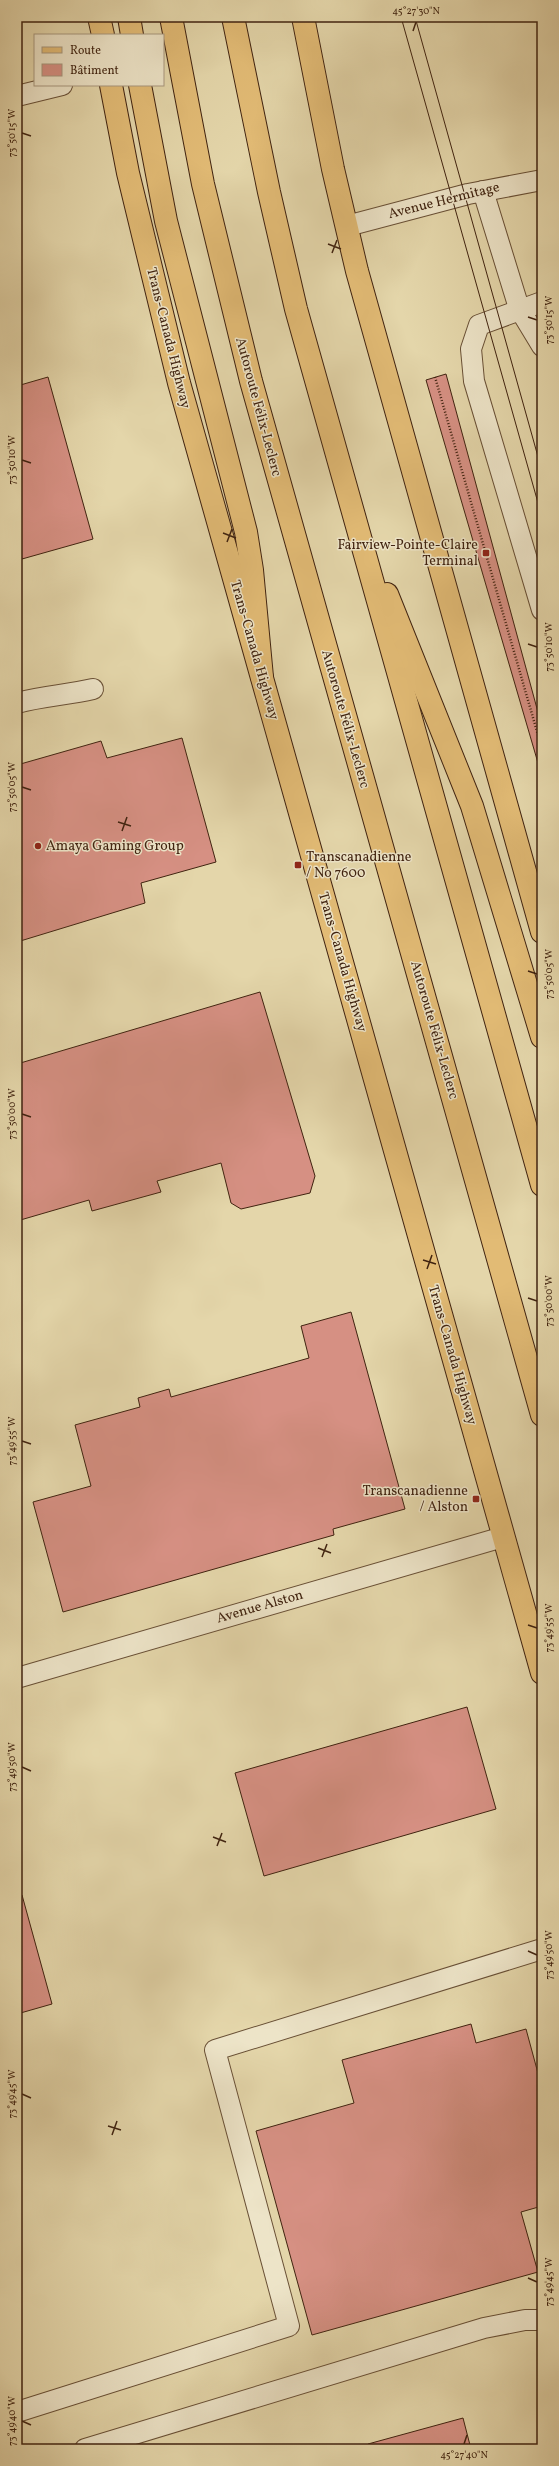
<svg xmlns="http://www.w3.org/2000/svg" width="559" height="2466" font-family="Vollkorn,serif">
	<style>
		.building { fill: #d69083; stroke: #402310 }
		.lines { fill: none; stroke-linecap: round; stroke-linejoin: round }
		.minor-casing { stroke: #695036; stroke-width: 22 }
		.major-casing { stroke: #402310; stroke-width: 24 }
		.highway-casing { stroke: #402310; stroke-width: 24 }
		.path { stroke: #402310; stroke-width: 2.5; stroke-dasharray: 1 2; stroke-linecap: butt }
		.minor { stroke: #ede4c8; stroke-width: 20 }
		.major { stroke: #e2bb75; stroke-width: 22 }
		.highway { stroke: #e2bb75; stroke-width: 22 }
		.tram { stroke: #402310; stroke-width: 1 }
		.ticks { fill: none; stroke: #402310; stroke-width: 1.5 }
		.poi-dot { fill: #8f2418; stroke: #ede4c8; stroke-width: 1.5 }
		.labels { text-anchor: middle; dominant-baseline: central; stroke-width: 3; stroke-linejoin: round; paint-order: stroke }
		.street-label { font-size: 14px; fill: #402310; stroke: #ede4c8 }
		.poi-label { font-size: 14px; fill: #402310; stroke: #ede4c8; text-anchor: end }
		.neatline { fill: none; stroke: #402310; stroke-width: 1.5 }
		.ticks-label { font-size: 10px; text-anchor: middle; fill: #402310 }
	</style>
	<rect width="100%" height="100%" fill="#e4d6aa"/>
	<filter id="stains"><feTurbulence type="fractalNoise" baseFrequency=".005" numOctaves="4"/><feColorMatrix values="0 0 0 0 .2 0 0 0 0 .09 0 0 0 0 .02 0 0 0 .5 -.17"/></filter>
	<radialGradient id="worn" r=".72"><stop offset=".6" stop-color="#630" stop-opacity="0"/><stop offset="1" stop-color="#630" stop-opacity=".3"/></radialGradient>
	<g class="building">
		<polygon points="446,374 542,727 542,763 538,763 426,380"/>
		<polygon points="48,377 93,539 22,559 17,541 17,386"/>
		<polygon points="182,738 216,862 141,883 145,903 17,942 17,765 101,741 107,758"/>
		<polygon points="260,992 315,1176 310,1193 241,1209 231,1203 221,1163 157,1181 161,1192 92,1211 89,1200 17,1221 17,1064"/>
		<polygon points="351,1312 405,1509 333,1529 334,1535 63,1612 33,1502 91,1486 75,1425 140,1407 138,1398 169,1389 171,1397 309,1358 301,1326"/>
		<polygon points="467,1707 496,1809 264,1876 235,1773"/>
		<polygon points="17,1895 22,1895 52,2004 17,2014"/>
		<polygon points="471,2024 476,2043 526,2029 542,2088 542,2206 521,2212 538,2272 312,2335 256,2131 354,2103 342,2060"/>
		<polygon points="463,2418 471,2449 369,2449 368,2444"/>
	</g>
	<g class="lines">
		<g class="minor-casing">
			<g id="minor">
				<polyline points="17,96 62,85"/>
				<polyline points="483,191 519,308 542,346"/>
				<polyline points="347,226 468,194 542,180"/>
				<polyline points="542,302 479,325 471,349 474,381 542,610"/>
				<path d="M17,703C42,696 68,695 93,689"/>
				<polyline points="17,1678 503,1537"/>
				<polyline points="17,2412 289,2326 215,2050 542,1949"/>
				<polyline points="85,2449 484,2328 525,2320 542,2320"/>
			</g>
		</g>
		<g class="major-casing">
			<g id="major">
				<polyline points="99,17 103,35"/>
				<polyline points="303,17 333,169 357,271 542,932"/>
				<polyline points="111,85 128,173 179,383 542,1673"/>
			</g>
		</g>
		<g class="highway-casing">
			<g id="highway">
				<polyline points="129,17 132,35"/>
				<polyline points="171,17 203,184 251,381 542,1415"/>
				<polyline points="233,17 269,192 296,309 542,1185"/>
				<polyline points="140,85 166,221 246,532 252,570 262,677"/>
				<polyline points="387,594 472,806 542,1037"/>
			</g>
		</g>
		<polyline class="path" points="435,377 538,735"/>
		<use href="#minor" class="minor"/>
		<use href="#major" class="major"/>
		<use href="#highway" class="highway"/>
		<g class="tram">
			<polyline points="401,17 542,517"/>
			<polyline points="415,17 542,471"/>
		</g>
	</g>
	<path class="ticks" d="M413,31L416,22M22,133L31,136M328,244L341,249M332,253L337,240M528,317L537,320M22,460L31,463M223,533L236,538M227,542L232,529M528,644L537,647M22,787L31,790M118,822L131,826M122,831L127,817M528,971L537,974M22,1114L31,1117M423,1260L436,1264M427,1269L432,1255M528,1298L537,1301M22,1441L31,1444M318,1548L331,1553M322,1557L327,1544M528,1625L537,1628M22,1767L31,1771M213,1837L226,1842M217,1846L222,1833M528,1951L537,1955M22,2094L31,2098M108,2126L121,2130M112,2135L117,2121M528,2278L537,2282M22,2421L31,2425M464,2444L467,2435"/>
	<g class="poi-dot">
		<rect x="482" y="549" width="8" height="8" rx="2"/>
		<circle cx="38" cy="846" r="4"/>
		<rect x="294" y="861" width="8" height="8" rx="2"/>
		<rect x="472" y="1495" width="8" height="8" rx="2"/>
	</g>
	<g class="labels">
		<g class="street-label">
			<text transform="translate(444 201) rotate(-14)">Avenue Hermitage</text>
			<text transform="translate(168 338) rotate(76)">Trans-Canada Highway</text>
			<text transform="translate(258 407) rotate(75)">Autoroute Félix-Leclerc</text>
			<text transform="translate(254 650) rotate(74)">Trans-Canada Highway</text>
			<text transform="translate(345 719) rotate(74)">Autoroute Félix-Leclerc</text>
			<text transform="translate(342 962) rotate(74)">Trans-Canada Highway</text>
			<text transform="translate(434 1030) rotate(74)">Autoroute Félix-Leclerc</text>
			<text transform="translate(452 1355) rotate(74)">Trans-Canada Highway</text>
			<text transform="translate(260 1607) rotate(-16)">Avenue Alston</text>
		</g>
		<g class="poi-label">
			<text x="478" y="545">Fairview-Pointe-Claire<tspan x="478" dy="16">Terminal</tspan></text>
			<text x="46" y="846" text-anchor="start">Amaya Gaming Group</text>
			<text x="306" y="857" text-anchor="start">Transcanadienne<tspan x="306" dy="16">/ No 7600</tspan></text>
			<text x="468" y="1491">Transcanadienne<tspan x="468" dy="16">/ Alston</tspan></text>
		</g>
	</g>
	<rect width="559" height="2466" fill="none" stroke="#e4d6aa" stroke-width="44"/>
	<rect x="34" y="34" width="130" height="52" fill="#ede4c8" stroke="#a8977e"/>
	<rect x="42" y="47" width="20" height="6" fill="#e2bb75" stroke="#a8977e"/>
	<text x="70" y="54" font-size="12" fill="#402310">Route</text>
	<rect x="42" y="64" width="20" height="12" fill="#d69083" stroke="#a8977e"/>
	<text x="70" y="74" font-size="12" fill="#402310">Bâtiment</text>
	<rect x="22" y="22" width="515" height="2422" class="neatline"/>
	<g class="ticks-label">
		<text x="416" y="14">45°27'30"N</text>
		<text transform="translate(11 133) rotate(-90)" y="4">73°50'15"W</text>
		<text transform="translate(548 320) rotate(-90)" y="4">73°50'15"W</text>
		<text transform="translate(11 460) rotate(-90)" y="4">73°50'10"W</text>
		<text transform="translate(548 647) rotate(-90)" y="4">73°50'10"W</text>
		<text transform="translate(11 787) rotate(-90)" y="4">73°50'05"W</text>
		<text transform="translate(548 974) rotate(-90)" y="4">73°50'05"W</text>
		<text transform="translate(11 1114) rotate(-90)" y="4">73°50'00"W</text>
		<text transform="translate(548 1301) rotate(-90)" y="4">73°50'00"W</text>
		<text transform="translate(11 1441) rotate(-90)" y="4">73°49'55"W</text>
		<text transform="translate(548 1628) rotate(-90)" y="4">73°49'55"W</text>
		<text transform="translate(11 1767) rotate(-90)" y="4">73°49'50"W</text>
		<text transform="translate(548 1955) rotate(-90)" y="4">73°49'50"W</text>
		<text transform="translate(11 2094) rotate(-90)" y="4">73°49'45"W</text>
		<text transform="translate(548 2282) rotate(-90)" y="4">73°49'45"W</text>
		<text transform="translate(11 2421) rotate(-90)" y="4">73°49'40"W</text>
		<text x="464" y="2458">45°27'40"N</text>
	</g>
	<rect width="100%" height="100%" filter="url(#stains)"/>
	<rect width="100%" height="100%" fill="url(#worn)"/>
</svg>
